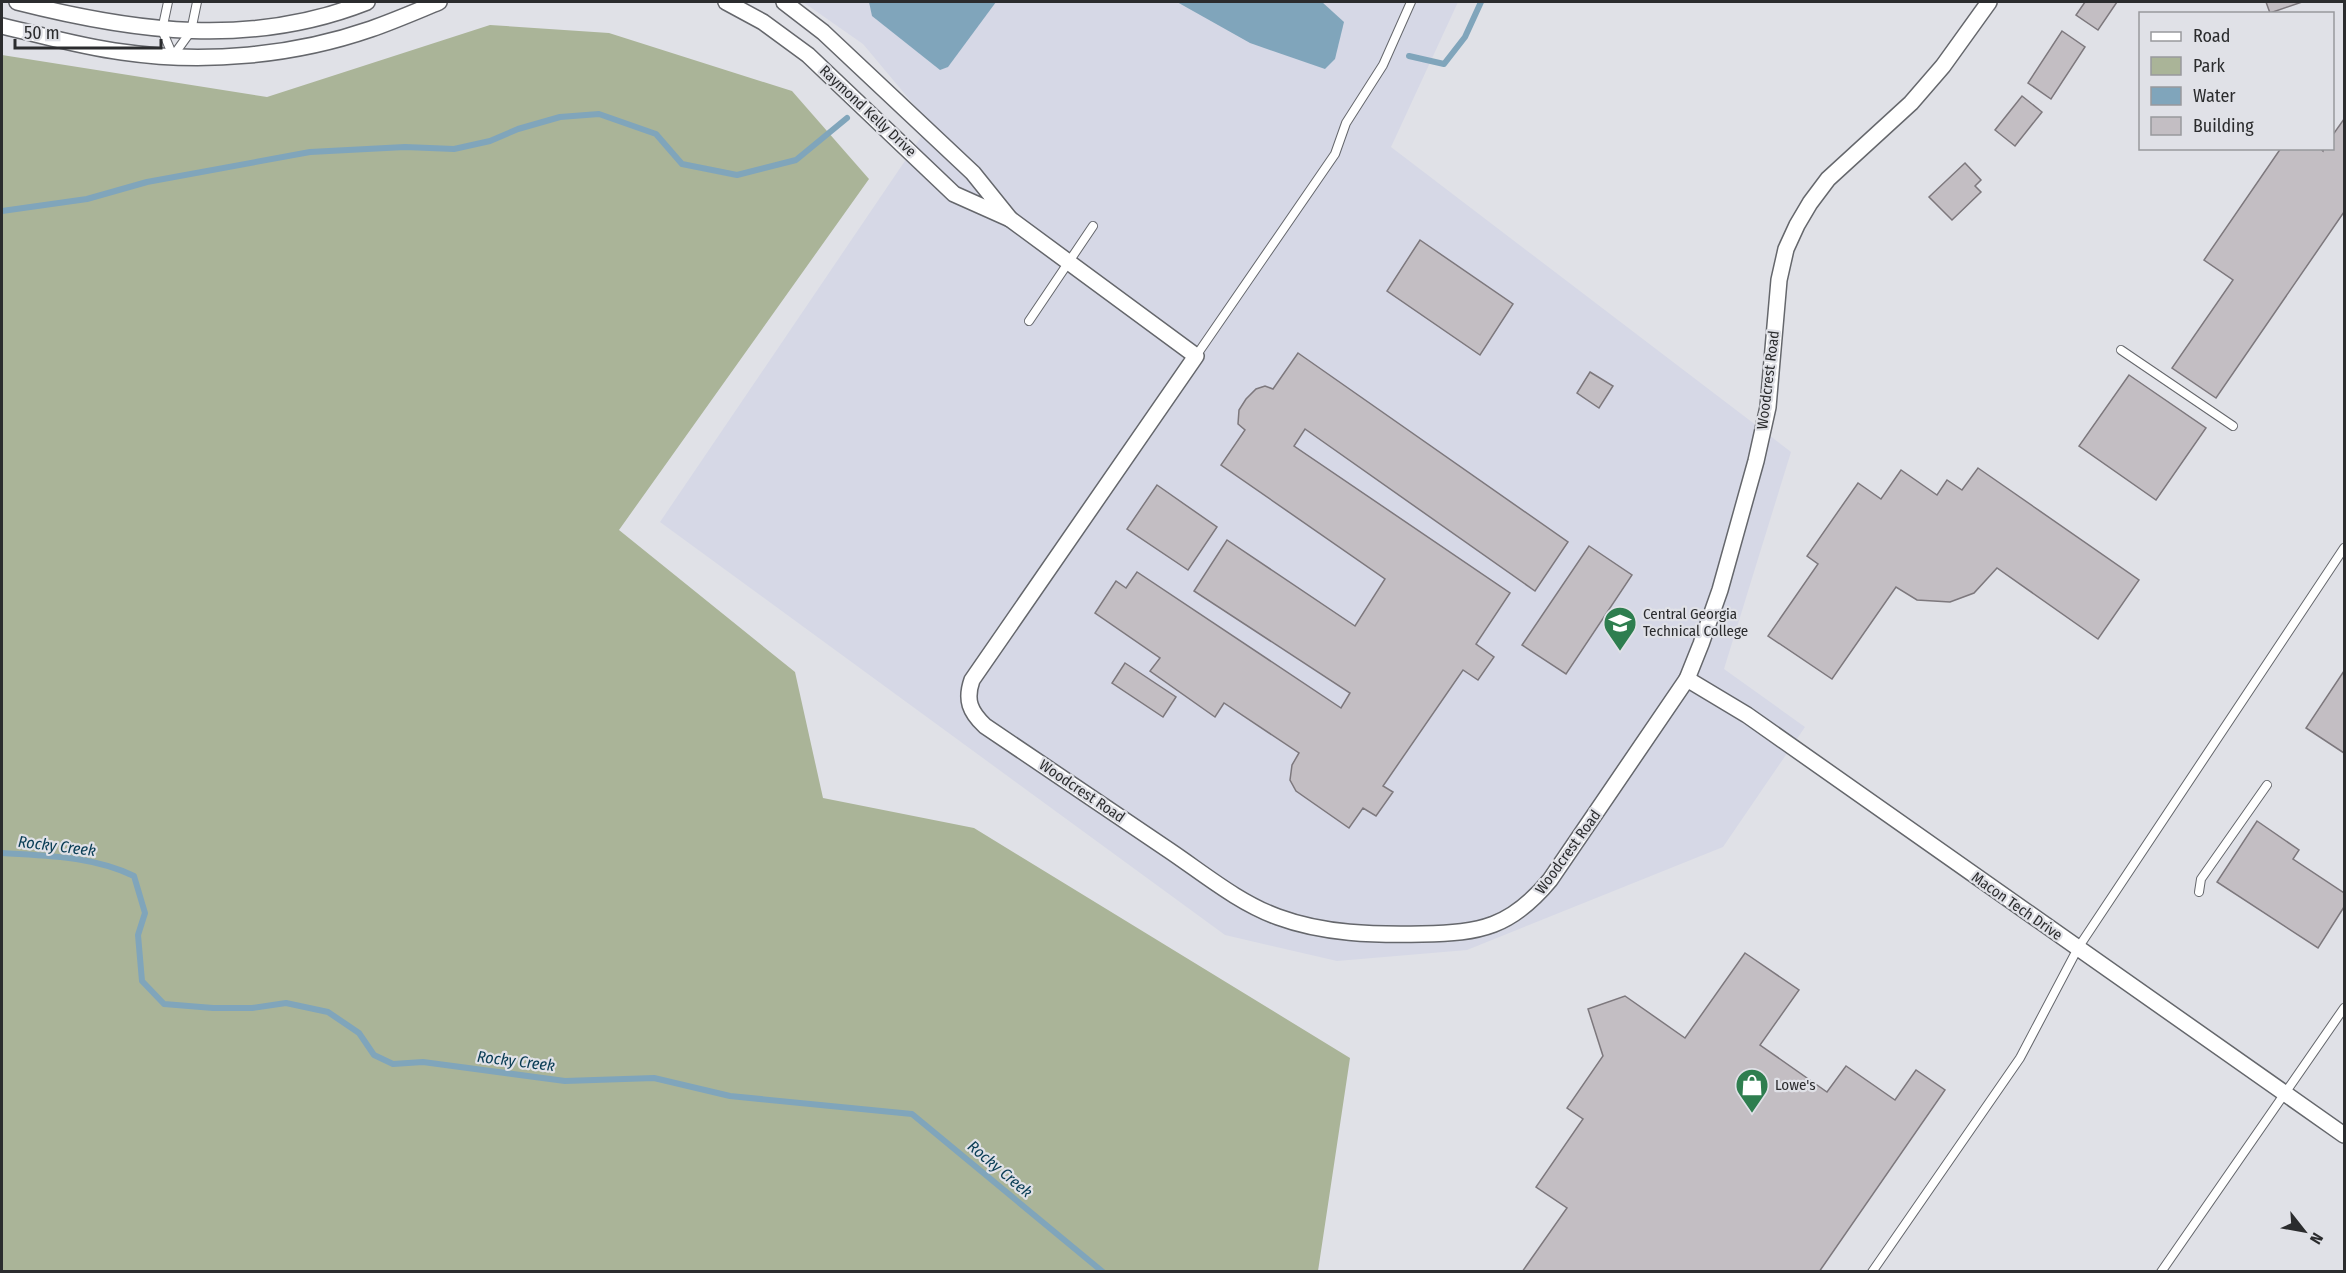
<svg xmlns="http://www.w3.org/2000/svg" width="2346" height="1273" font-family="'Fira Sans Condensed',sans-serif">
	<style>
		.built { fill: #d6d8e6 }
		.green { fill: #aab498 }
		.water { fill: #80a5bb }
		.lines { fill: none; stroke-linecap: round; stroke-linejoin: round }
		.stream { stroke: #80a5bb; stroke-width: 6 }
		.building { fill: #c3bec3; stroke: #7d787d; stroke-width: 1.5 }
		.lane-casing { stroke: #65676c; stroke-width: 10 }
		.street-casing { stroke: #65676c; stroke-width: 18 }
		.lane { stroke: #fff; stroke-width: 8 }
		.street { stroke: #fff; stroke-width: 15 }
		.labels { text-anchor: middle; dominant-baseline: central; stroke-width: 4.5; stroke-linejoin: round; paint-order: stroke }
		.street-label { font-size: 15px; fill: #2b2c2e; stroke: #e0e1e7 }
		.poi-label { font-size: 15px; fill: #2b2c2e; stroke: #e0e1e7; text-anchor: start }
		.water-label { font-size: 16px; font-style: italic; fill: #083c54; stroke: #e0e1e7 }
	</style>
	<rect width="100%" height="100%" fill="#e0e1e7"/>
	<polygon class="built" points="803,2 1458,2 1391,147 1791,452 1724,669 1805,727 1723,847 1467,950 1337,961 1225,935 660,522 930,124 863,44"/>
	<polygon class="green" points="490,25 609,33 792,91 869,179 619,530 795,672 823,798 974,828 1350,1058 1318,1271 2,1271 2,55 267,97"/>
	<g class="water">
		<polygon points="869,2 996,2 948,67 940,70 872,16"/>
		<polygon points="1177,2 1322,2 1344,22 1335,59 1325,69 1250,43"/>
	</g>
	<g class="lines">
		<g class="stream">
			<polyline points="1409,56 1444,64 1465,37 1481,2"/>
			<polyline points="2,211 87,199 147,182 310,152 405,147 454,149 490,141 518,129 560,117 599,114 656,134 682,164 737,175 796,160 847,118"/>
			<path d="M2,853C48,856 92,856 134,876L145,913L138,935L142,981L164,1004L213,1008H252L286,1003L328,1012L359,1033L374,1055L393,1064L423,1062L565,1081L654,1078L730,1096L912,1114L1103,1272"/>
		</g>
	</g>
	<g class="building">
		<polygon points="2085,2 2117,2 2098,30 2076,15"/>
		<polygon points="2266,2 2302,2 2270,13"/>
		<polygon points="2062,31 2085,47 2051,99 2028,83"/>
		<polygon points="2022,96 2042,112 2015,146 1995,130"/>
		<polygon points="2344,119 2344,212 2216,398 2172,368 2233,280 2204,260 2281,148 2320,148 2323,151 2324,148 2332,148 2332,136"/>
		<polygon points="1965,163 1981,180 1975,186 1981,192 1952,220 1929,197"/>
		<polygon points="1420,240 1513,304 1480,355 1387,291"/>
		<polygon points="1298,353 1568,542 1535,591 1305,429 1294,446 1510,593 1476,644 1494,657 1478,680 1463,670 1383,786 1393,792 1376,816 1363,808 1349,828 1296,791 1290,780 1292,765 1299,753 1224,703 1215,717 1150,671 1160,658 1095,613 1116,581 1126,588 1137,572 1341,708 1350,693 1194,591 1227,540 1355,626 1385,579 1221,465 1245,430 1238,424 1239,410 1246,399 1256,389 1265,386 1273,389"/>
		<polygon points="1590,372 1613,386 1599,408 1577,393"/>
		<polygon points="2129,375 2206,428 2156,500 2079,446"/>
		<polygon points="1978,468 2139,580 2098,639 1997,568 1974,593 1950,602 1917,600 1896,587 1832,679 1768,636 1818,564 1807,556 1858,483 1881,499 1901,470 1937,495 1947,480 1962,490"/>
		<polygon points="1157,485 1217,527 1188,570 1127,529"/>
		<polygon points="1589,546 1632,575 1566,674 1522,645"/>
		<polygon points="1125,663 1176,697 1163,717 1112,683"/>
		<polygon points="2344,671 2344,753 2306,728"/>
		<polygon points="2257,821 2299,850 2293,859 2344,893 2344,907 2318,948 2217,882"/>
		<polygon points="1745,953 1799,990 1760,1045 1827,1092 1846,1066 1895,1100 1916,1070 1945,1090 1819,1272 1522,1272 1567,1208 1536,1187 1583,1119 1567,1108 1603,1056 1588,1009 1625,996 1685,1038"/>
	</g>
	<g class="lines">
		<g class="lane-casing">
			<g id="lane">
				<polyline points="168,2 162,30 173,56 191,31 197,2"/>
				<polyline points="1029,321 1093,226"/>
				<polyline points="2121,350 2233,426"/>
				<polyline points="1196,356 1335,154 1346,123 1383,65 1411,2"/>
				<polyline points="2199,892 2201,879 2267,785"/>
				<polyline points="1872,1272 2020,1058 2078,948 2344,548"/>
				<polyline points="2161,1272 2344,1008"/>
			</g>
		</g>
		<g class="street-casing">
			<g id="street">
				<path d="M17,2C135,32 250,48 367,2"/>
				<polyline points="726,2 763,22 808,55 954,194 1010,219 973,173 823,32 784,2"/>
				<path d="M2,26C41,35 82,47 122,52C204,64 293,56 371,29C394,21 417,11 439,2"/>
				<path d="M1010,219L1196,356L972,680C965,700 970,712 985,726C1047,768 1108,809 1170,851C1204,874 1239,903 1278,917C1324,934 1374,935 1422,934C1481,933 1511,927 1550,880L1687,679L1701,644L1720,590L1756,461L1768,407L1779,280L1786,249L1797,225L1810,203L1828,179L1911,103L1943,66L1989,2"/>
				<polyline points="1687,679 1747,715 2344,1135"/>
			</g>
		</g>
		<use href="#lane" class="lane"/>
		<use href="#street" class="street"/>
	</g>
	<defs>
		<g id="school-pin" transform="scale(1.725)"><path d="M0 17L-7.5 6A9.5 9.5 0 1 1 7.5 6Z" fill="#2e7e4f" stroke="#e0e1e7"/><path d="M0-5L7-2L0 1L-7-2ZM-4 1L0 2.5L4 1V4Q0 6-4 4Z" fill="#fff"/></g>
		<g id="shop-pin" transform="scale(1.725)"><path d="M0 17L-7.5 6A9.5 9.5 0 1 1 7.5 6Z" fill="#2e7e4f" stroke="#e0e1e7"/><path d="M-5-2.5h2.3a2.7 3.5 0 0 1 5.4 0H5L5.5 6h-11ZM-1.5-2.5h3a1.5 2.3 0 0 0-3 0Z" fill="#fff"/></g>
	</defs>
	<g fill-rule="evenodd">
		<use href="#school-pin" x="1620" y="623"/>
		<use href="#shop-pin" x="1752" y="1085"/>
	</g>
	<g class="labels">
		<g class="street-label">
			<text transform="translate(868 111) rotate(43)">Raymond Kelly Drive</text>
			<text transform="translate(1768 380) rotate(-83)">Woodcrest Road</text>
			<text transform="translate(1082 791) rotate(34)">Woodcrest Road</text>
			<text transform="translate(1568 852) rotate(-54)">Woodcrest Road</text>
			<text transform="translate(2017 906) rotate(35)">Macon Tech Drive</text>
		</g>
		<g class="poi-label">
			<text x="1643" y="614">Central Georgia<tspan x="1643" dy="17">Technical College</tspan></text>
			<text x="1775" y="1085">Lowe's</text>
		</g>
		<g class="water-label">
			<text transform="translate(57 846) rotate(7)">Rocky Creek</text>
			<text transform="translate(516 1061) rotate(7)">Rocky Creek</text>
			<text transform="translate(1000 1169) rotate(40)">Rocky Creek</text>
		</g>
	</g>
	<rect width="2346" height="1273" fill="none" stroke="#2b2c2e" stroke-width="6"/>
	<rect x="2139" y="12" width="195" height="138" fill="#e0e1e7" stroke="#98999d" stroke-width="1.5"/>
	<rect x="2151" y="32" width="30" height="9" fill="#ffffff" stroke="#98999d" stroke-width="1.5"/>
	<text x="2193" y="42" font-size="18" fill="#2b2c2e">Road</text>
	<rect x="2151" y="57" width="30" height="18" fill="#aab498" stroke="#98999d" stroke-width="1.5"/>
	<text x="2193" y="72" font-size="18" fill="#2b2c2e">Park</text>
	<rect x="2151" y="87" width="30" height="18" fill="#80a5bb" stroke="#98999d" stroke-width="1.5"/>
	<text x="2193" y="102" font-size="18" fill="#2b2c2e">Water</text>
	<rect x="2151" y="117" width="30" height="18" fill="#c3bec3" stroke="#98999d" stroke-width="1.5"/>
	<text x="2193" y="132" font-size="18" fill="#2b2c2e">Building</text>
	<g transform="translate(2304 1231) rotate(121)" stroke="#e0e1e7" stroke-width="4.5" paint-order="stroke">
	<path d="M0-4.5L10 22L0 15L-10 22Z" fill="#2b2c2e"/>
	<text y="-9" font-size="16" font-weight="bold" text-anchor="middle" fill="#2b2c2e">N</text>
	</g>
	<path d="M15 39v9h146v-9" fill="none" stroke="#2b2c2e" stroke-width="3"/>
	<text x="24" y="39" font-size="18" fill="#2b2c2e" stroke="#e0e1e7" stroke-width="4.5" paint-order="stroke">50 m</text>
</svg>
